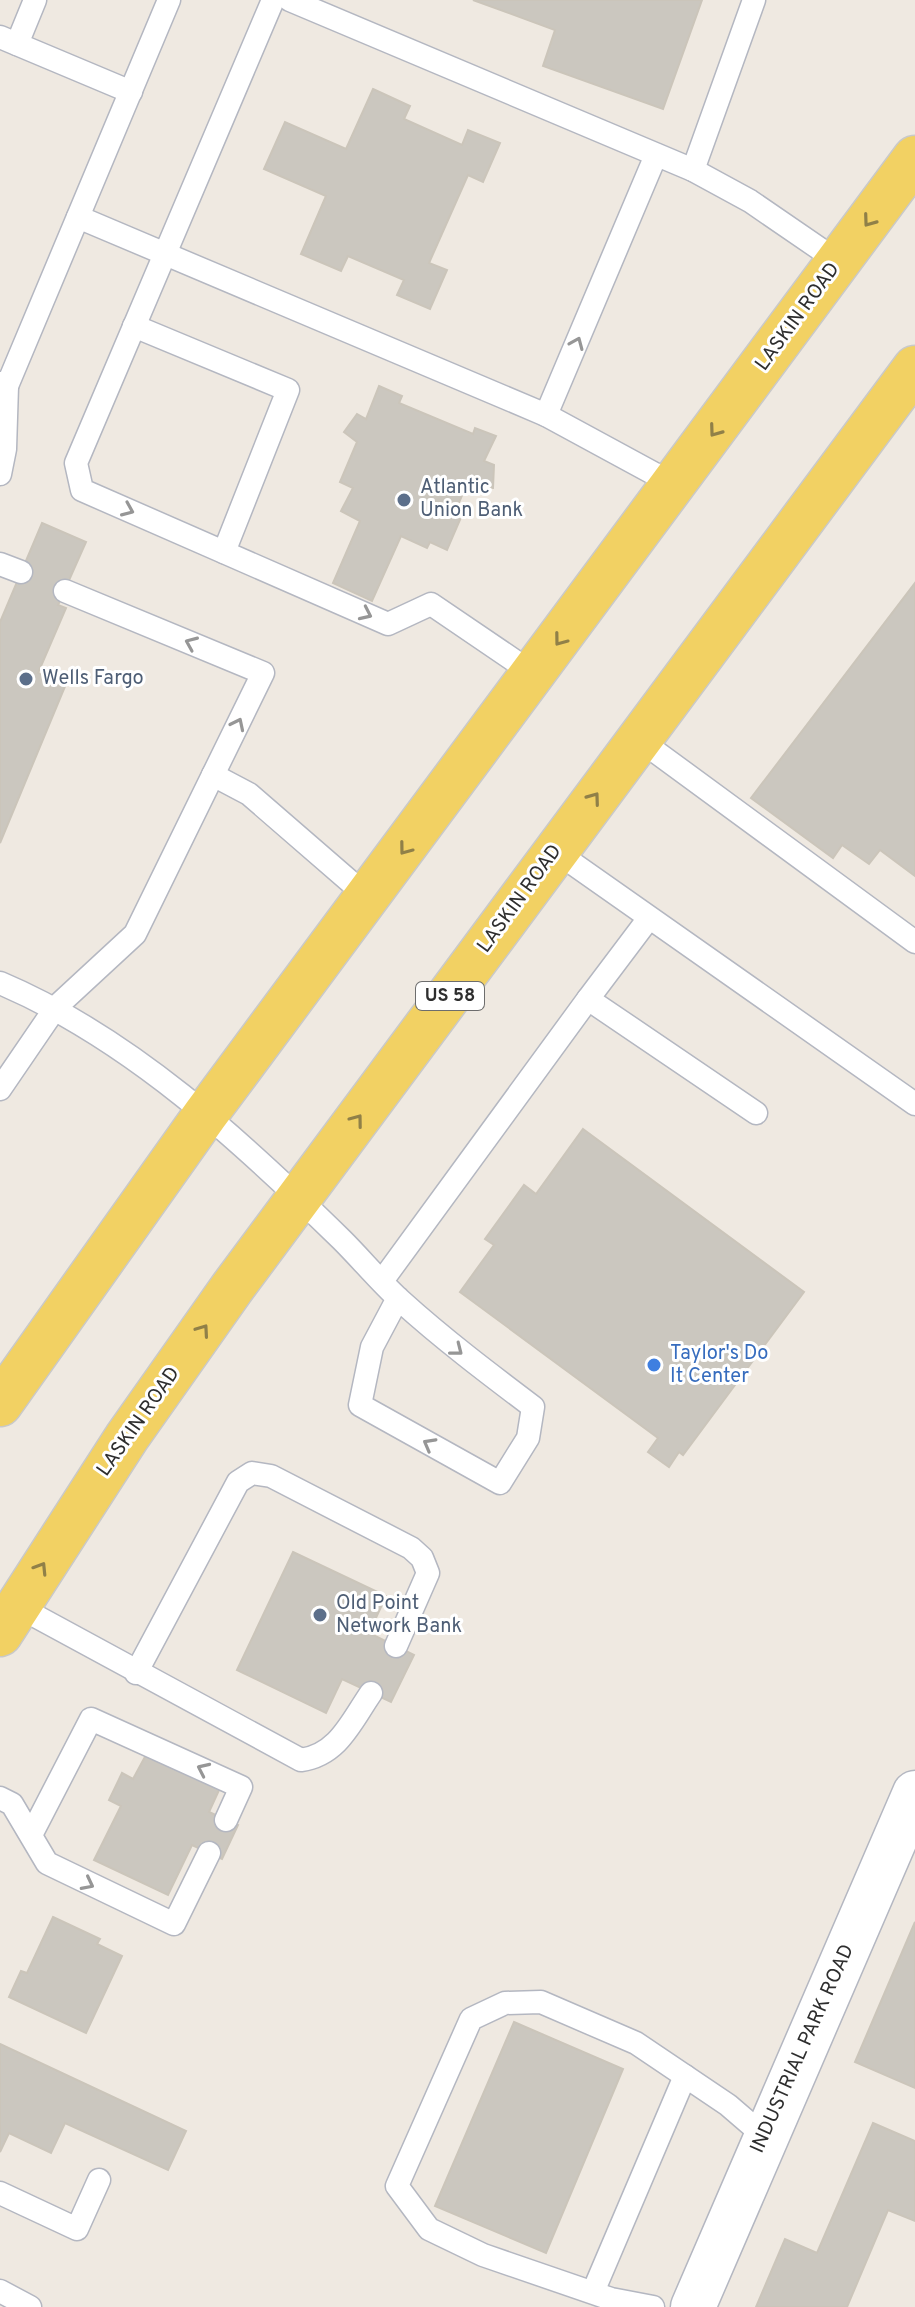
<svg xmlns="http://www.w3.org/2000/svg" width="915" height="2307" font-family="Overpass,sans-serif">
	<style>
		.building { fill: #cbc7bf; stroke: #cbc5ba; stroke-width: 2 }
		.lines { fill: none; stroke-linecap: round; stroke-linejoin: round }
		.service-casing { stroke: #b4b7c1; stroke-width: 25 }
		.minor-casing { stroke: #b4b7c1; stroke-width: 47 }
		.primary-casing { stroke: #c9c9c9; stroke-width: 47 }
		.service { stroke: #fff; stroke-width: 22 }
		.minor { stroke: #fff; stroke-width: 44 }
		.primary { stroke: #f2d163; stroke-width: 44 }
		.oneway { stroke: #908048 }
		.oneway2 { stroke: #969696 }
		.service-dot { fill: #5c6f8a; stroke: #fff; stroke-width: 3 }
		.shop-dot { fill: #3f7fe0; stroke: #fff; stroke-width: 3 }
		.labels { text-anchor: middle; dominant-baseline: central; stroke-width: 6; stroke-linejoin: round; paint-order: stroke }
		.shield { fill: #fff; stroke: #6d6d6d; stroke-width: 2 }
		.shield-label { font-size: 18px; font-weight: bold; fill: #2e2e2e }
		.street-label { font-size: 20px; fill: #2e2e2e; stroke: #fff }
		.service-label { font-size: 20px; fill: #4e5e75; stroke: #fff; text-anchor: start }
		.shop-label { font-size: 20px; fill: #366cbe; stroke: #fff; text-anchor: start }
	</style>
	<rect width="100%" height="100%" fill="#efe9e1"/>
	<g class="building">
		<polygon points="473,0 702,0 663,109 543,66 555,30"/>
		<polygon points="373,89 410,106 404,119 462,145 468,130 500,143 483,182 468,175 429,263 447,270 430,309 397,295 404,280 348,256 341,271 301,254 326,196 264,169 285,122 346,149"/>
		<polygon points="379,386 402,396 399,403 473,434 475,428 496,436 484,461 494,465 493,488 466,486 455,512 462,515 447,550 430,542 427,548 401,536 372,601 333,583 360,521 341,511 353,488 340,482 357,442 344,432 357,414 366,419"/>
		<polygon points="42,523 86,542 58,605 66,608 38,673 66,684 0,843 0,622"/>
		<polygon points="915,583 915,876 880,850 869,864 842,845 833,858 751,798"/>
		<polygon points="583,1129 804,1292 683,1455 679,1452 669,1467 648,1452 658,1438 460,1292 494,1245 485,1239 524,1185 536,1194"/>
		<polygon points="293,1552 386,1596 369,1633 414,1655 391,1702 342,1679 326,1713 237,1670"/>
		<polygon points="147,1753 220,1788 209,1812 238,1825 222,1859 192,1845 168,1895 94,1860 121,1806 109,1800 122,1773 133,1779"/>
		<polygon points="53,1917 100,1939 97,1944 122,1956 86,2033 9,1997 21,1971 27,1973"/>
		<polygon points="915,1922 915,2088 855,2062"/>
		<polygon points="514,2022 623,2069 546,2253 435,2206"/>
		<polygon points="0,2044 186,2131 168,2170 65,2123 51,2153 9,2133 0,2152"/>
		<polygon points="873,2123 915,2141 915,2221 888,2210 847,2307 756,2307 785,2239 817,2253"/>
	</g>
	<g class="lines">
		<g class="service-casing">
			<g id="service">
				<polyline points="273,0 76,463 82,490 388,624 431,604 534,674"/>
				<polyline points="290,0 693,170 750,201 839,262"/>
				<polyline points="0,37 131,92"/>
				<polyline points="17,44 35,0"/>
				<polyline points="693,170 754,0"/>
				<polyline points="78,217 546,415 675,485"/>
				<polyline points="134,326 288,390 224,552"/>
				<polyline points="0,383 7,386 169,0"/>
				<polyline points="546,415 656,155"/>
				<polyline points="0,474 5,449 7,386"/>
				<polyline points="0,564 21,572"/>
				<polyline points="637,738 915,942"/>
				<polyline points="213,775 249,794 369,898"/>
				<polyline points="555,851 915,1104"/>
				<polyline points="649,918 588,999 756,1113"/>
				<path d="M0,983C130,1038 242,1142 342,1240C362,1260 380,1282 401,1301C443,1339 488,1373 533,1407L528,1438L500,1483L360,1405L372,1347L398,1298"/>
				<polyline points="0,1089 56,1007 135,934 263,673 65,591"/>
				<polyline points="382,1281 588,999"/>
				<path d="M17,1606L301,1760C338,1755 351,1722 371,1693"/>
				<polyline points="136,1673 238,1482 252,1473 271,1476 411,1548 422,1558 428,1573 396,1646"/>
				<polyline points="0,1798 12,1804 47,1863 174,1924 209,1853"/>
				<polyline points="31,1835 91,1719 241,1787 226,1820"/>
				<polyline points="0,2193 77,2229 99,2180"/>
				<polyline points="0,2291 30,2307"/>
				<polyline points="593,2292 685,2076"/>
				<polyline points="653,2307 611,2299 483,2255 429,2229 397,2186 471,2019 505,2003 541,2002 636,2043 728,2105 764,2136"/>
			</g>
		</g>
		<g class="minor-casing">
			<polyline id="minor" points="693,2307 915,1793"/>
		</g>
		<g class="primary-casing">
			<g id="primary">
				<polyline points="0,1404 205,1115 915,158"/>
				<polyline points="0,1634 127,1437 232,1288 915,368"/>
			</g>
		</g>
		<use href="#service" class="service"/>
		<use href="#minor" class="minor"/>
		<use href="#primary" class="primary"/>
	</g>
	<defs><path id="oneway-chevron" d="M-2-3.5L2.5 0L-2 3.5" fill="none" stroke-width="1.6" stroke-linecap="round" stroke-linejoin="round" transform="scale(2)"/></defs>
	<g class="oneway">
		<use href="#oneway-chevron" transform="translate(869 221) rotate(126)"/>
		<use href="#oneway-chevron" transform="translate(715 431) rotate(126)"/>
		<use href="#oneway-chevron" transform="translate(560 640) rotate(127)"/>
		<use href="#oneway-chevron" transform="translate(594 798) rotate(-54)"/>
		<use href="#oneway-chevron" transform="translate(405 849) rotate(127)"/>
		<use href="#oneway-chevron" transform="translate(357 1120) rotate(-53)"/>
		<use href="#oneway-chevron" transform="translate(203 1330) rotate(-55)"/>
		<use href="#oneway-chevron" transform="translate(41 1568) rotate(-58)"/>
	</g>
	<g class="oneway2">
		<use href="#oneway-chevron" transform="translate(577 343) rotate(-67)"/>
		<use href="#oneway-chevron" transform="translate(128 510) rotate(23)"/>
		<use href="#oneway-chevron" transform="translate(366 614) rotate(25)"/>
		<use href="#oneway-chevron" transform="translate(191 643) rotate(-157)"/>
		<use href="#oneway-chevron" transform="translate(238 724) rotate(-64)"/>
		<use href="#oneway-chevron" transform="translate(457 1350) rotate(38)"/>
		<use href="#oneway-chevron" transform="translate(429 1444) rotate(-151)"/>
		<use href="#oneway-chevron" transform="translate(203 1769) rotate(-155)"/>
		<use href="#oneway-chevron" transform="translate(88 1884) rotate(27)"/>
	</g>
	<g class="service-dot">
		<circle cx="404" cy="500" r="8"/>
		<circle cx="26" cy="679" r="8"/>
		<circle cx="320" cy="1615" r="8"/>
	</g>
	<circle class="shop-dot" cx="654" cy="1365" r="8"/>
	<g class="labels">
		<rect class="shield" x="416" y="982" width="68" height="28" rx="6"/>
		<g class="shield-label">
			<text x="450" y="996">US 58</text>
		</g>
		<g class="street-label">
			<text transform="translate(798 317) rotate(-54)">LASKIN ROAD</text>
			<text transform="translate(520 899) rotate(-54)">LASKIN ROAD</text>
			<text transform="translate(139 1422) rotate(-55)">LASKIN ROAD</text>
			<text transform="translate(803 2049) rotate(-66)">INDUSTRIAL PARK ROAD</text>
		</g>
		<g class="service-label">
			<text x="420" y="488">Atlantic<tspan x="420" dy="23">Union Bank</tspan></text>
			<text x="42" y="679">Wells Fargo</text>
			<text x="336" y="1604">Old Point<tspan x="336" dy="23">Network Bank</tspan></text>
		</g>
		<g class="shop-label">
			<text x="670" y="1354">Taylor's Do<tspan x="670" dy="23">It Center</tspan></text>
		</g>
	</g>
</svg>
